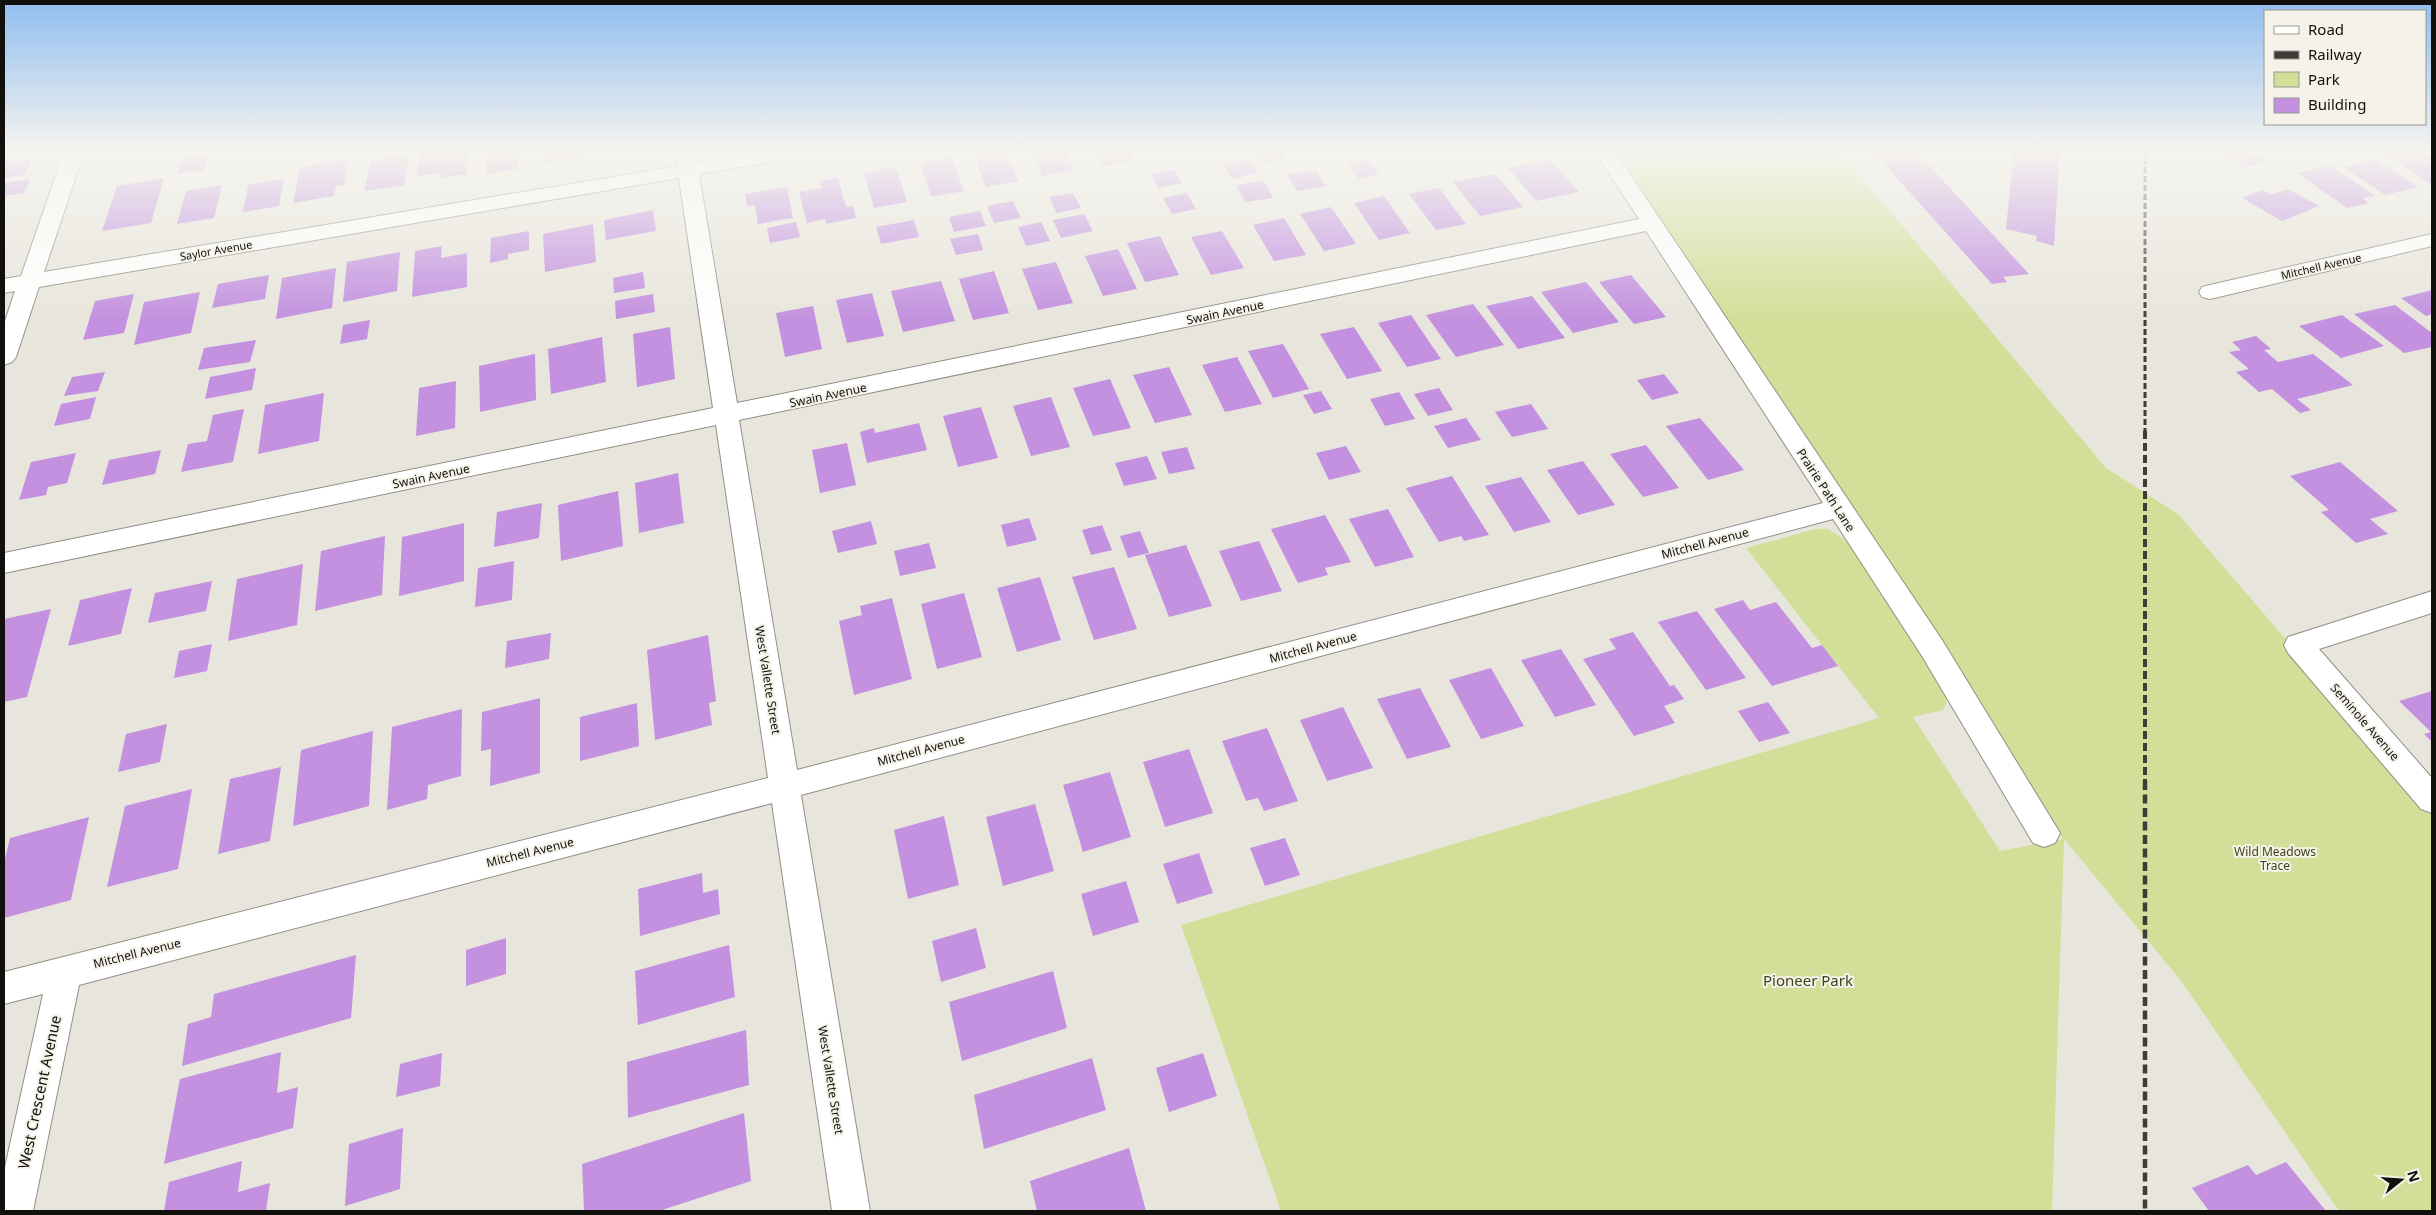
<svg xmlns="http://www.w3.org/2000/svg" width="2436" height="1215" font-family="'Noto Sans',sans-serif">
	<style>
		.green { fill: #d2df98 }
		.building { fill: #c391e0 }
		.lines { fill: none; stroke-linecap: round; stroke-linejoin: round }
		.minor-casing { stroke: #918f86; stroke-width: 2 }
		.minor { fill: #fff; fill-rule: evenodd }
		.rail-far2 { stroke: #3d3c38; stroke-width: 3; stroke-dasharray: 6 3; stroke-linecap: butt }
		.rail-far1 { stroke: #3d3c38; stroke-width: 4; stroke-dasharray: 8 4; stroke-linecap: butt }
		.rail { stroke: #3d3c38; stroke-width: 4.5; stroke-dasharray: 9 4.5; stroke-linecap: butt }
		.labels { text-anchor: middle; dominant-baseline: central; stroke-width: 4; stroke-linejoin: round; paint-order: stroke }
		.far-street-label { font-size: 11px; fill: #11100d; stroke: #f5f3e9 }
		.street-label { font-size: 12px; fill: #11100d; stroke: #f5f3e9 }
		.park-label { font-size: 12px; fill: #3d431a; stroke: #f5f3e9 }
		.near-park-label { font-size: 15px; fill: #3d431a; stroke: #f5f3e9 }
		.near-street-label { font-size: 15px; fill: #11100d; stroke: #f5f3e9 }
	</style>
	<rect width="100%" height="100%" fill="#e8e6dc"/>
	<polygon class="green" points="1593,149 1838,149 2106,468 2178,514 2432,809 2432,1211 2339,1211 2182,982 2064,839 2052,1211 1281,1211 1181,925 1879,718 1746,548 1815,529 1828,529 1842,538 1851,546 1944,689 1947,702 1943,710 1913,717 2000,851 2063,839 1826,504"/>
	<g class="building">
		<polygon points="419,149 468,149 467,174 441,178 441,172 417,177"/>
		<polygon points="487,149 519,149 518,169 486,174"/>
		<polygon points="543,149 582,149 582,156 543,163"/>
		<polygon points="992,149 1005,149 1018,181 986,187 973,153"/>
		<polygon points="1031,149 1064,149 1074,170 1042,176"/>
		<polygon points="1095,149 1129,149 1135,161 1103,166"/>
		<polygon points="1140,149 1162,149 1162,150 1142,154"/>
		<polygon points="1280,149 1286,159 1262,163 1254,150"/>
		<polygon points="1871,149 1914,149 2029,274 2003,277 2007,282 1992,284"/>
		<polygon points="2014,149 2060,149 2054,246 2036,241 2037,236 2006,229"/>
		<polygon points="2236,149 2247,149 2266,162 2245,167 2223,152"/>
		<polygon points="2377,149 2417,149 2432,159 2432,185"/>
		<polygon points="209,154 204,170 177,174 182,158"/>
		<polygon points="11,155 7,164 31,160 26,174 4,178 4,156"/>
		<polygon points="409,155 404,185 364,191 371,160"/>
		<polygon points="951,157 964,191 931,197 920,162"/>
		<polygon points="348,159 344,185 336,186 334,196 293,203 300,167"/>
		<polygon points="1249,159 1258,173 1232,179 1223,164"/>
		<polygon points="1550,159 1579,192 1536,201 1508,168"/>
		<polygon points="1368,160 1379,174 1359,179 1348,164"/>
		<polygon points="2376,160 2418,187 2385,195 2343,167"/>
		<polygon points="2330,166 2375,196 2362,198 2369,203 2347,208 2297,173"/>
		<polygon points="896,167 907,202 874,208 864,173"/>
		<polygon points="1174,169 1182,183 1158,188 1151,174"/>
		<polygon points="1315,170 1326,186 1297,191 1287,175"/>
		<polygon points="1495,174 1523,207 1480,216 1453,182"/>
		<polygon points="164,178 151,223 102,231 117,186"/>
		<polygon points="838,178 846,207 853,206 856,218 826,224 825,219 807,223 799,192 822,188 820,181"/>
		<polygon points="30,179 24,193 4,196 4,183"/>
		<polygon points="284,179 279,206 243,212 248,185"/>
		<polygon points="1264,181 1273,198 1245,202 1236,185"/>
		<polygon points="222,185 214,218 177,224 186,191"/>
		<polygon points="787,187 793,218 758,224 755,205 747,206 745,194"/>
		<polygon points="1439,188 1466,224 1436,230 1409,194"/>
		<polygon points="2288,189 2319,206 2282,221 2242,198 2262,190 2271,195"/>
		<polygon points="1073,193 1081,208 1057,213 1049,197"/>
		<polygon points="1187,193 1196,209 1172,214 1163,198"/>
		<polygon points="1384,196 1410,233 1379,240 1354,203"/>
		<polygon points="1013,201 1021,218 994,223 987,206"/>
		<polygon points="1331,207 1356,244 1324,251 1300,214"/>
		<polygon points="653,210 656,231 606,240 604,220"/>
		<polygon points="980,211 986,226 954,232 949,217"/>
		<polygon points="1084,214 1093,231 1061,238 1053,220"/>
		<polygon points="1284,218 1306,255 1274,261 1253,225"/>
		<polygon points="914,220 919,237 881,244 876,227"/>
		<polygon points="796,222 800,237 770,243 767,228"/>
		<polygon points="1041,222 1050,241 1026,246 1018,227"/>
		<polygon points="593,224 596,262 545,272 543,234"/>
		<polygon points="529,231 529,250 508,254 508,259 490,263 491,238"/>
		<polygon points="1222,231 1244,268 1211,275 1191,237"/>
		<polygon points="978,234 983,250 956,255 950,239"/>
		<polygon points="1160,236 1179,275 1145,282 1127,243"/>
		<polygon points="442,246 441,258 467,253 467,287 412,297 415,251"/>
		<polygon points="1118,249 1137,289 1103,296 1085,256"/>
		<polygon points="400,252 397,291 343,302 347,262"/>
		<polygon points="1056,262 1073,303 1038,310 1022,269"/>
		<polygon points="336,268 332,308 276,319 282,278"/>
		<polygon points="994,271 1009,313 973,320 959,279"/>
		<polygon points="643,272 645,288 614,293 613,278"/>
		<polygon points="269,275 265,299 212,308 218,284"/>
		<polygon points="1631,275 1666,317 1634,324 1599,282"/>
		<polygon points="941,281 955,321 903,332 891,291"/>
		<polygon points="1586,282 1619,322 1573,333 1541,292"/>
		<polygon points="2432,290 2432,314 2426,316 2401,298"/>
		<polygon points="200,292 191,333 134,345 144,302"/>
		<polygon points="872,293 884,336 847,343 836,300"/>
		<polygon points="134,294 124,333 83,340 95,301"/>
		<polygon points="653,294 655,312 616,319 615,301"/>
		<polygon points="1532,296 1565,338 1518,349 1486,306"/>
		<polygon points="1473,304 1504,345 1456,357 1426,315"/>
		<polygon points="2395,305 2432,333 2432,347 2404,353 2354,314"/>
		<polygon points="813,306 822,349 785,357 776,313"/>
		<polygon points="1411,315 1441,359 1407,367 1378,323"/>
		<polygon points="2342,315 2384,346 2341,358 2299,326"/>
		<polygon points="370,320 367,339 340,344 343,325"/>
		<polygon points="670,327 675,379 637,387 633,334"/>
		<polygon points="1354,327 1382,371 1347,379 1320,334"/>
		<polygon points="2256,336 2271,349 2264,350 2278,362 2313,354 2353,385 2297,399 2311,410 2300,413 2272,389 2259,392 2236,372 2249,369 2229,352 2241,350 2232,342"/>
		<polygon points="602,337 606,382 551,394 548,349"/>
		<polygon points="256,340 250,362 198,370 204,348"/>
		<polygon points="1283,344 1309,389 1273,398 1248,351"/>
		<polygon points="535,354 536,400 480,412 479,366"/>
		<polygon points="1237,357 1262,404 1225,412 1202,365"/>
		<polygon points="1169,367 1192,415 1155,423 1133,375"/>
		<polygon points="256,368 252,390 205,399 210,377"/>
		<polygon points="105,372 98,391 64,396 72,377"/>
		<polygon points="1664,374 1679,393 1652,400 1637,380"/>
		<polygon points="1110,379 1131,428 1093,436 1073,388"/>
		<polygon points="456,381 455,428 416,436 419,388"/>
		<polygon points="1439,388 1453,410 1428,416 1414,394"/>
		<polygon points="1321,391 1332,409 1314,414 1303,395"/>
		<polygon points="1399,392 1415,419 1385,426 1370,399"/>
		<polygon points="324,393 319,441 258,454 265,405"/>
		<polygon points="96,397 90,419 54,426 61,404"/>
		<polygon points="1051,397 1070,447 1031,456 1013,406"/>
		<polygon points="1531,404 1548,429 1512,437 1495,412"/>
		<polygon points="981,407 998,458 958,467 943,416"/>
		<polygon points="244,409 233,462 181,472 188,444 207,441 213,415"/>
		<polygon points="1466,418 1481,440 1448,448 1434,426"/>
		<polygon points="1700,418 1744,470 1708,480 1666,426"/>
		<polygon points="919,423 927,450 867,463 860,432 874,428 875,433"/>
		<polygon points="847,443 856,485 820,493 812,450"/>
		<polygon points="1646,445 1679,488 1643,497 1610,454"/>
		<polygon points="1346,446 1361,472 1329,480 1316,453"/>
		<polygon points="1187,447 1195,469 1169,474 1161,452"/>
		<polygon points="161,450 155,474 102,485 109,460"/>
		<polygon points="76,453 67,483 48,487 46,495 19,500 31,462"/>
		<polygon points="1147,456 1157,479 1124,486 1115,463"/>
		<polygon points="1583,461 1615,505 1578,515 1547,470"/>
		<polygon points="2340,462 2398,511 2370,519 2388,534 2356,543 2321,512 2329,510 2290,476"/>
		<polygon points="678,473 684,523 639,533 635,483"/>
		<polygon points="1452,476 1489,535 1464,541 1461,536 1439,542 1406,488"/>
		<polygon points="1521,477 1551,522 1514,532 1485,486"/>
		<polygon points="618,491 623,546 561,561 558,505"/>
		<polygon points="542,503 539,538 494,547 497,512"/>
		<polygon points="1388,509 1414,557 1375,567 1349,519"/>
		<polygon points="1325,515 1351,562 1325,568 1328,575 1298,583 1271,529"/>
		<polygon points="1029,518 1037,540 1007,547 1001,525"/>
		<polygon points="871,521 877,544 838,553 832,531"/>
		<polygon points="464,523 464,581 399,596 402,537"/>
		<polygon points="1102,525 1112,550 1091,555 1082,530"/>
		<polygon points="1140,531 1149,553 1128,558 1120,536"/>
		<polygon points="385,536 382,595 315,611 321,551"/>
		<polygon points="1259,541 1282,591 1241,601 1219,551"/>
		<polygon points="929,543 936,568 900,576 894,551"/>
		<polygon points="1186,545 1212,606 1169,617 1145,555"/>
		<polygon points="514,561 512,600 475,607 478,568"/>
		<polygon points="303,564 297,625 228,641 237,579"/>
		<polygon points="1114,567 1137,629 1094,640 1072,577"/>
		<polygon points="1040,577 1061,640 1017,652 997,588"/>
		<polygon points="212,581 206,611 148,623 155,593"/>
		<polygon points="132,588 121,634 68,646 80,600"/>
		<polygon points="964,593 982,657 937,669 921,604"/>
		<polygon points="892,598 912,679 854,695 839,621 862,615 860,606"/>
		<polygon points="1743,600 1750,610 1776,602 1812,648 1822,645 1838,666 1772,686 1714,609"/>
		<polygon points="51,609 27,697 4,702 4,619"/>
		<polygon points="1697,611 1746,678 1706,690 1658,622"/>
		<polygon points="1633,632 1670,686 1674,685 1684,699 1664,706 1675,723 1634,736 1583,659 1616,649 1609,639"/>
		<polygon points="551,633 549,659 505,668 507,641"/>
		<polygon points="708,635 716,701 709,703 712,725 655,740 647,650"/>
		<polygon points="212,644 207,671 174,678 179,651"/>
		<polygon points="1561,649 1596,705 1555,717 1521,660"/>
		<polygon points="1491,668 1524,726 1481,739 1449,680"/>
		<polygon points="1420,688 1451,747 1407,759 1377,699"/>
		<polygon points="2432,691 2432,742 2424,734 2431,732 2399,701"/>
		<polygon points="540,698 540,773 490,786 491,749 481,751 482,712"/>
		<polygon points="1768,702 1790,733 1759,742 1738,711"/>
		<polygon points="637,703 639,746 580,761 580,717"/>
		<polygon points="1343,707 1373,768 1327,781 1300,720"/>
		<polygon points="462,709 461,776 428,785 427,799 387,810 392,727"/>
		<polygon points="167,724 160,762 118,772 126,734"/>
		<polygon points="1267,728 1298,801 1264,811 1258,798 1246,801 1222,741"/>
		<polygon points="373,731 369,806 293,826 301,750"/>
		<polygon points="1189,749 1213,813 1165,827 1143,762"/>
		<polygon points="281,767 270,841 218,854 230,779"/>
		<polygon points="1110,772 1131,837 1083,852 1063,785"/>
		<polygon points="192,789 178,869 107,887 125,806"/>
		<polygon points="1035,804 1054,871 1003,886 986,817"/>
		<polygon points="944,816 959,885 908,899 894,830"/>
		<polygon points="89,817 71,900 4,918 4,863 10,838"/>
		<polygon points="1285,838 1300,875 1265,886 1250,848"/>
		<polygon points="1199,853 1213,893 1177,904 1163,864"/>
		<polygon points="702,873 703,893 718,889 720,914 640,936 638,889"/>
		<polygon points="1126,881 1139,922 1093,936 1081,894"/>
		<polygon points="976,928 986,968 941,982 932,941"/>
		<polygon points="506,938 506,974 466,986 466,950"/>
		<polygon points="729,945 735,997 638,1025 635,971"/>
		<polygon points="356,955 351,1018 182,1066 188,1024 211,1017 214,994"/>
		<polygon points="1053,971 1067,1028 962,1061 949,1002"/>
		<polygon points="746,1030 749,1085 628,1118 627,1062"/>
		<polygon points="281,1052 277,1093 298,1087 293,1128 164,1164 180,1079"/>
		<polygon points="442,1053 440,1086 396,1097 400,1064"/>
		<polygon points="1203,1053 1217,1096 1169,1112 1156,1068"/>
		<polygon points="1092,1058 1106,1110 984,1149 974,1095"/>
		<polygon points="744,1113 751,1181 659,1211 584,1211 582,1164"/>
		<polygon points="403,1128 400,1189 345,1206 349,1144"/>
		<polygon points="1129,1148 1146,1211 1037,1211 1030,1181"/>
		<polygon points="242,1161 238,1192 270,1183 266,1211 164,1211 169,1182"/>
		<polygon points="2286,1162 2326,1211 2209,1211 2192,1188 2248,1165 2256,1175"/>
	</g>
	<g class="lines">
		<g class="minor-casing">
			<g id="minor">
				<path d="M65,149H85L44,272L678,166L675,149H695L697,162L774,149H822L819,153L812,155L699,174L737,403L1639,219L1593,149H1613L1942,640L2060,833L2055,843L2044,847L2033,843L1922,656L1833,519L801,795L870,1211H832L772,803L79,985L33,1211H4V1172L43,994L4,1004V972L768,778L716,425L4,573V553L713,408L679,178L39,287L16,357L12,362L4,365V324L15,291L4,293V279L21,276ZM1646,231L1823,503L797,770L739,420Z"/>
				<polygon points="2432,234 2432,246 2210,299 2202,297 2199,292 2202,287 2210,285"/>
				<polygon points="2432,591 2432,613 2319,649 2432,778 2432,813 2421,809 2288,653 2284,645 2288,637"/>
			</g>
		</g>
		<use href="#minor" class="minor"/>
		<polyline class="rail-far2" points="2145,149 2145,433"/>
		<polyline class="rail-far1" points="2145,431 2145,782"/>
		<polyline class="rail" points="2145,781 2145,1211"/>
	</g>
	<linearGradient id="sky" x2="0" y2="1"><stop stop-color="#90bdef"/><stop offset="0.47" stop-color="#f5f4ef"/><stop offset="1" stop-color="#f5f4ef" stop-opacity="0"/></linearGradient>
	<rect width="2436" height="320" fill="url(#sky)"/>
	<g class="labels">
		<g class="far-street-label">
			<text transform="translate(216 250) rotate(-10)">Saylor Avenue</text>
			<text transform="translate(2321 266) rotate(-13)">Mitchell Avenue</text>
		</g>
		<g class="street-label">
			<text transform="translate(1225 312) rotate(-12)">Swain Avenue</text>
			<text transform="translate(828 395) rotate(-12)">Swain Avenue</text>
			<text transform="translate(431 476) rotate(-12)">Swain Avenue</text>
			<text transform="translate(1826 490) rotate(57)">Prairie Path Lane</text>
			<text transform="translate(1705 543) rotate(-15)">Mitchell Avenue</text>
			<text transform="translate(1313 647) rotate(-15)">Mitchell Avenue</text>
			<text transform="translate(768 680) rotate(81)">West Vallette Street</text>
			<text transform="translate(2365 722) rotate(49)">Seminole Avenue</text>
			<text transform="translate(921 750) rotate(-15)">Mitchell Avenue</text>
			<text transform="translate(530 852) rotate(-14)">Mitchell Avenue</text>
			<text transform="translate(137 953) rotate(-14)">Mitchell Avenue</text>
			<text transform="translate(831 1080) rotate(81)">West Vallette Street</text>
		</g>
		<g class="park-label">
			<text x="2275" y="851">Wild Meadows<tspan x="2275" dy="14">Trace</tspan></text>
		</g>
		<g class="near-park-label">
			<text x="1808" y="980">Pioneer Park</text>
		</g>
		<g class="near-street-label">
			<text transform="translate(39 1092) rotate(-78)">West Crescent Avenue</text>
		</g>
	</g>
	<rect width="2436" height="1215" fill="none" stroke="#11100d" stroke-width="10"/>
	<rect x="2264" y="10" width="162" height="115" fill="#f5f3e9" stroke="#9a9891"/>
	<rect x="2274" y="26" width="25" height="8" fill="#ffffff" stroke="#9a9891"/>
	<text x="2308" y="35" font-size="15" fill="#11100d">Road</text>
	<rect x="2274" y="51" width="25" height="8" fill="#3d3c38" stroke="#9a9891"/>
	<text x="2308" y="60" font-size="15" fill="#11100d">Railway</text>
	<rect x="2274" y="72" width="25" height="15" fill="#d2df98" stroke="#9a9891"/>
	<text x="2308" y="85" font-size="15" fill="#11100d">Park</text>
	<rect x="2274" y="98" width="25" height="15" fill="#c391e0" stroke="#9a9891"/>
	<text x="2308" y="110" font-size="15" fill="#11100d">Building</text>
	<g transform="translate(2401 1180) rotate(73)" stroke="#f5f3e9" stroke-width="4" paint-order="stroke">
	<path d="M0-4L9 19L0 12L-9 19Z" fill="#11100d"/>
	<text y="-8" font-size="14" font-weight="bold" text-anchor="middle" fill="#11100d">N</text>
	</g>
</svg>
